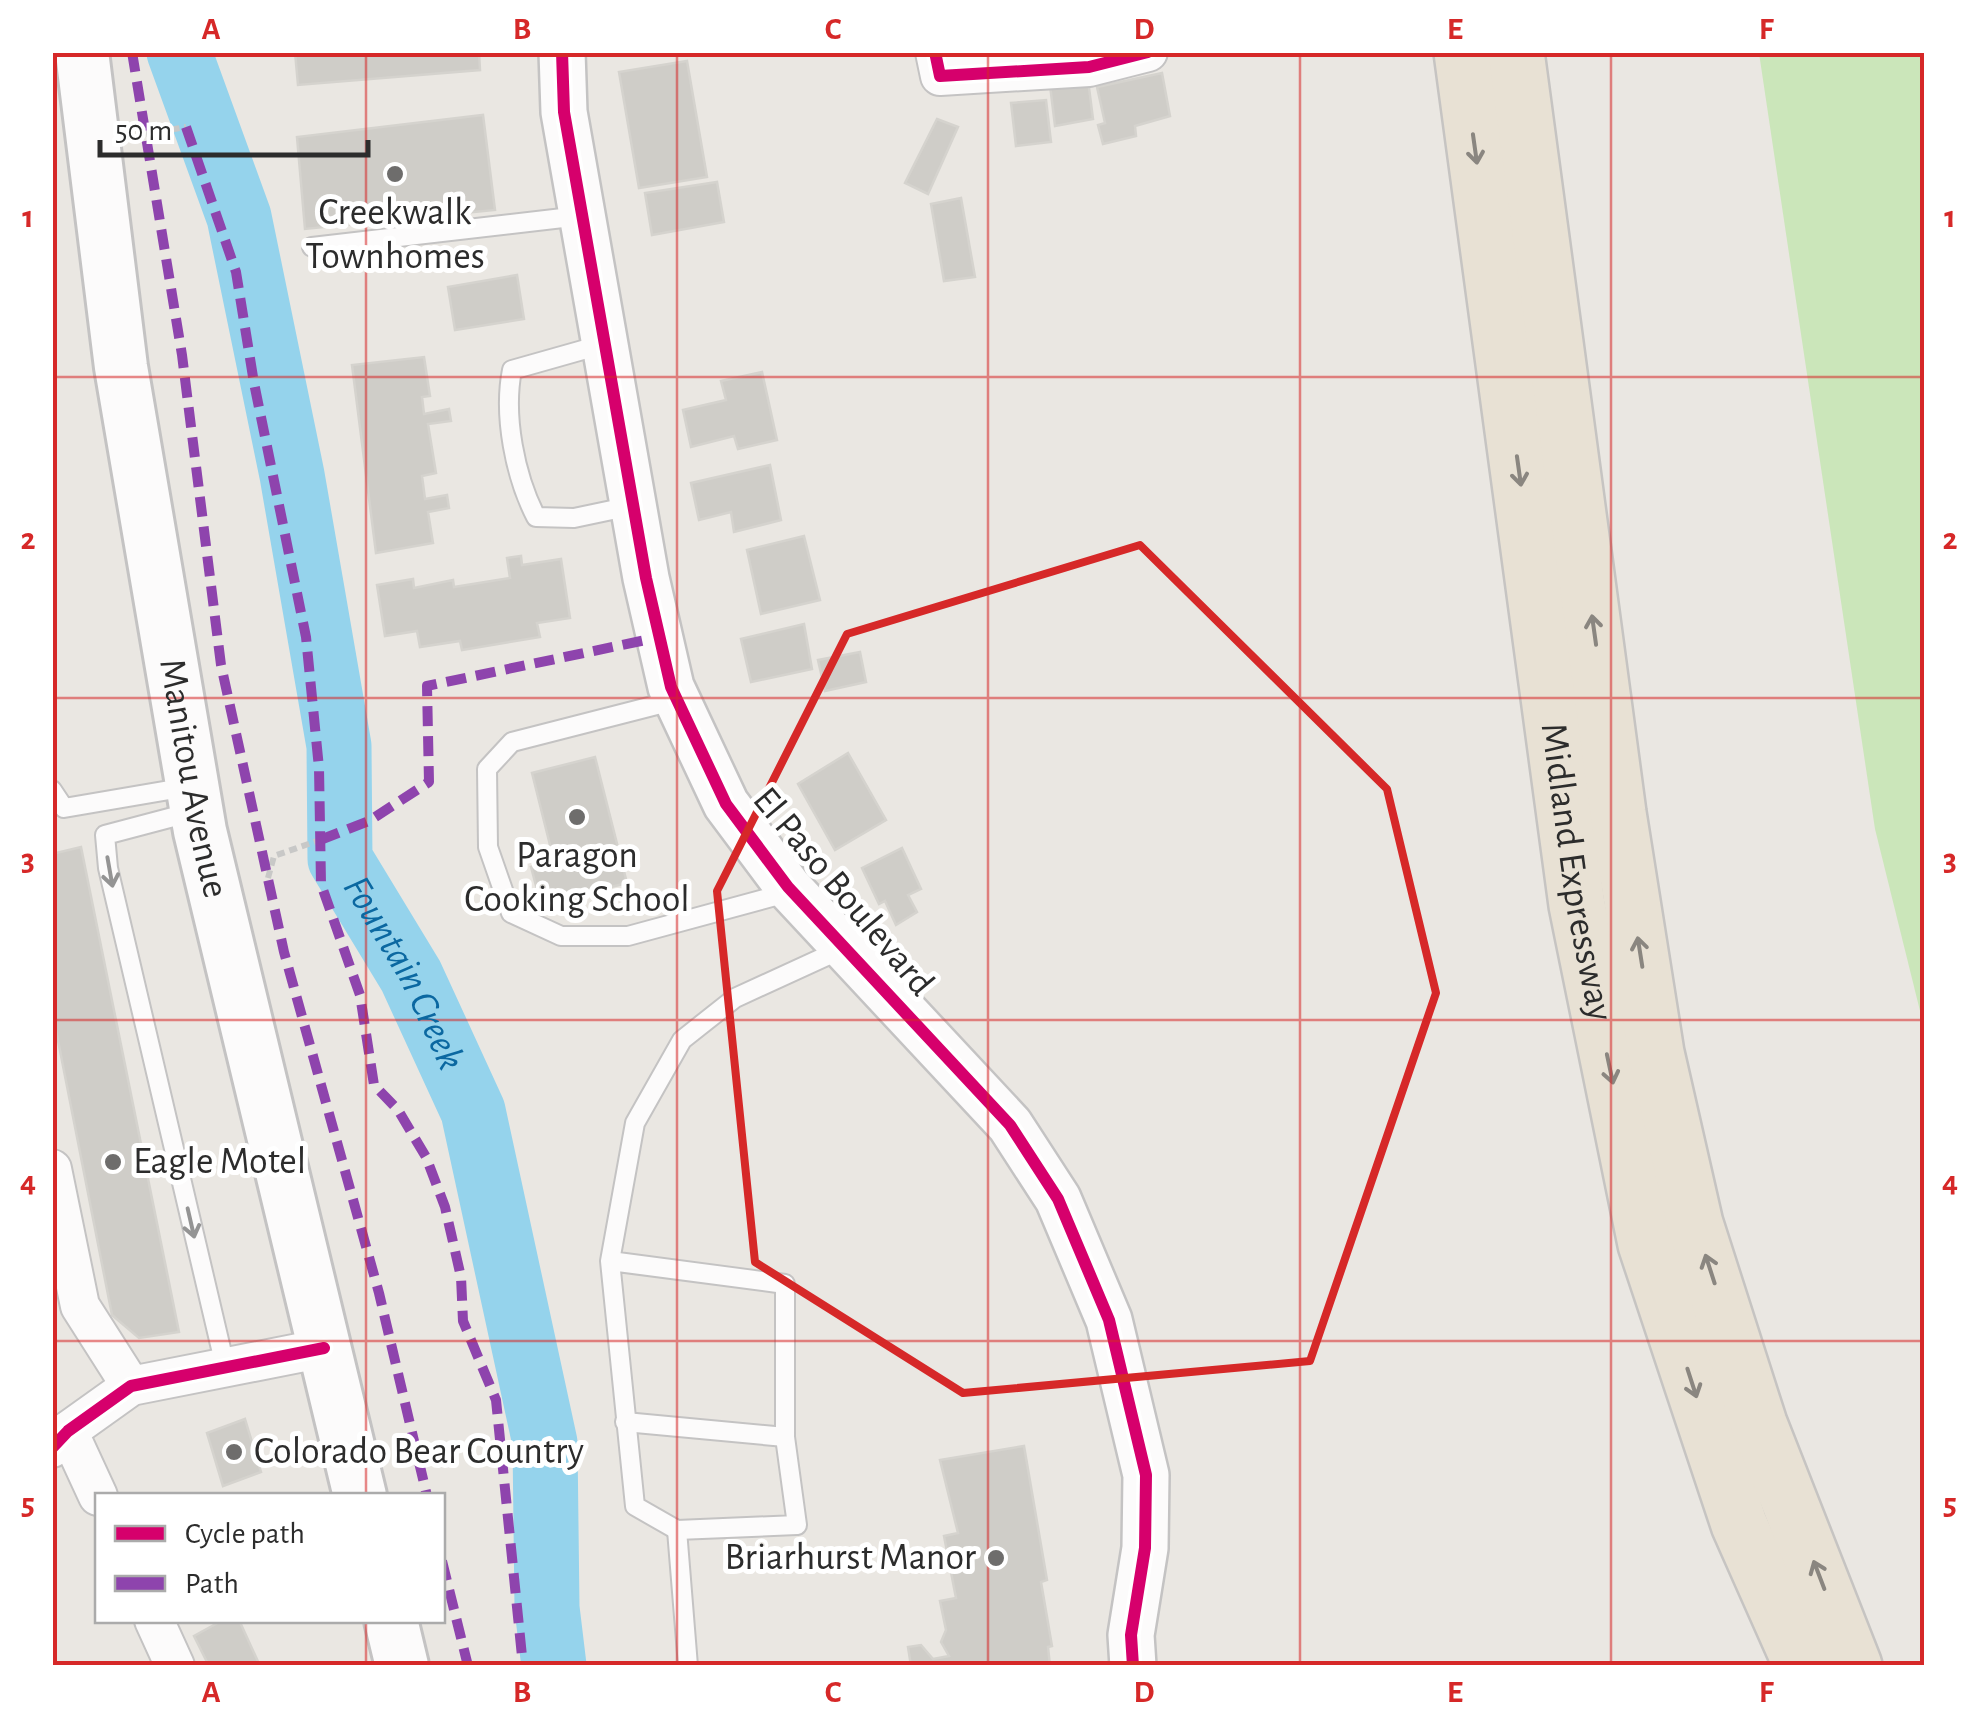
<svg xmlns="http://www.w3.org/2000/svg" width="1977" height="1718" font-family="'Alegreya Sans',sans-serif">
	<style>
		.green { fill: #cbe6ba }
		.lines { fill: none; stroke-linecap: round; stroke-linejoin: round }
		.river { stroke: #95d3ec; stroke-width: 65 }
		.building { fill: #cfcdc8; stroke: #d5d3ce; stroke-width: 2.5 }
		.service-casing { stroke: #c4c3c3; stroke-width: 22 }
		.minor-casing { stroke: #c4c3c3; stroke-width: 42 }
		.tertiary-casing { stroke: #c4c3c3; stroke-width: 50 }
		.secondary-casing { stroke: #c4c3c3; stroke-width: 58 }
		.trunk-casing { stroke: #c6c4c2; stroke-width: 60 }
		.path { stroke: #c8c8c7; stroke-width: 6; stroke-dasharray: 8 5; stroke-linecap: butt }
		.service { stroke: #fcfbfb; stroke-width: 18 }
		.minor { stroke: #fcfbfb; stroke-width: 38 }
		.tertiary { stroke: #fcfbfb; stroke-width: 45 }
		.secondary { stroke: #fcfbfb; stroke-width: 52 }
		.trunk { stroke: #e8e1d4; stroke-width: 55 }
		.quiet { stroke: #8e44ad; stroke-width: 10; stroke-dasharray: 20 10; stroke-linecap: butt }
		.cycleway-casing { stroke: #fff; stroke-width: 19 }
		.cycleway { stroke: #d6006c; stroke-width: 12 }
		.oneway { stroke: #8a8680 }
		.oneway2 { stroke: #949494 }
		.marked { fill: none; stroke: #d62828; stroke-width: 8; stroke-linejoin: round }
		.grid { fill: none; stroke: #d62828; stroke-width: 2.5; stroke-opacity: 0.55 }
		.poi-dot { fill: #6e6d6c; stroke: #fff; stroke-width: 4 }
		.labels { text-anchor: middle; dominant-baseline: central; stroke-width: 10; stroke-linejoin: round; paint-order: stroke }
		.poi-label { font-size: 38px; fill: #2c2c2c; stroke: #fff }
		.street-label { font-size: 38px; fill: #2c2c2c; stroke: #fff }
		.water-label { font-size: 40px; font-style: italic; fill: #0b68a1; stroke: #fff }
		.neatline { fill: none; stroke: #d62828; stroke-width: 4 }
		.grid-label { font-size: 32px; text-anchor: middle; font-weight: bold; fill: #d62828 }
	</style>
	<rect width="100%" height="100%" fill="#eae7e2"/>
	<polygon class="green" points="1759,53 1924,53 1924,1027 1875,829"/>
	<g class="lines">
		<path class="river" id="s1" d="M179,52L239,217L292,475L339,746L340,859L411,976L473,1111L545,1443L547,1608L554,1666"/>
	</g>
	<g class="building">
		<polygon points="295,52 479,52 480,70 298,85"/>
		<polygon points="687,61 707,177 639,188 619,72"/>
		<polygon points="1162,73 1170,116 1135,126 1136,136 1103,144 1098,125 1105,123 1097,87"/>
		<polygon points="1088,80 1093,119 1055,126 1050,85"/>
		<polygon points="1046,100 1051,142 1016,146 1011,103"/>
		<polygon points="483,115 495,210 305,229 297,137"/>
		<polygon points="937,119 958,127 928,194 905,183"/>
		<polygon points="717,182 724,222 652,235 645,193"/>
		<polygon points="961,198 975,277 944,281 931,204"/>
		<polygon points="517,275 524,319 455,330 448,287"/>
		<polygon points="424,357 430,396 422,397 424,414 449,409 451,421 428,424 436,473 422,476 425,499 447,495 449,508 428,512 433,543 376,553 352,365"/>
		<polygon points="762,372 777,440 738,449 734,436 691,447 683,410 726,400 721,381"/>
		<polygon points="770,465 781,520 734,532 731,512 699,520 691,483"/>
		<polygon points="804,536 820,600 761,614 747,550"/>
		<polygon points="521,556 522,565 561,559 570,618 537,623 540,637 462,650 460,641 420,647 417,631 385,636 377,585 413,579 414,588 453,580 454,587 510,578 507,558"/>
		<polygon points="804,624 812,669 751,682 741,639"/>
		<polygon points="860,652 866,682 825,691 818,660"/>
		<polygon points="848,753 886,820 835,850 798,784"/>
		<polygon points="595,757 627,883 567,898 568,906 543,912 531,867 554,861 532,773"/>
		<polygon points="81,847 179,1332 139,1338 112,1315 52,1010 52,854"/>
		<polygon points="902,848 921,889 908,895 917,912 896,925 885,901 879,904 862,868"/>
		<polygon points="245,1419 261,1472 223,1486 207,1433"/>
		<polygon points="1024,1446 1047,1580 1041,1582 1052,1646 1048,1647 1050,1666 911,1666 908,1647 921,1645 933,1659 949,1656 941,1642 946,1630 940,1601 956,1598 944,1536 958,1533 940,1460"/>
		<polygon points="223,1620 239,1620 260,1666 209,1666 194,1636"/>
	</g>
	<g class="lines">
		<g class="service-casing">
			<g id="service">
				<polyline points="312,247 580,216"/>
				<path d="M604,344L512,370C503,416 515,476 536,517L574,518L631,506"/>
				<polyline points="676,700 512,742 487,769 488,847 511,913 561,936 628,936 790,892"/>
				<polyline points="52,790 64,808 187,787"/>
				<polyline points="192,812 105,835 108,868 226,1370"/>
				<polyline points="610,1261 785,1284 785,1437 797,1525 677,1530 635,1506 610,1261 635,1123 682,1040 735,998 844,948"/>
				<polyline points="625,1422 785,1437"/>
				<polyline points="677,1530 688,1666"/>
			</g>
		</g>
		<g class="minor-casing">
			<g id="minor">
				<polyline points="935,52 940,76 1089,67 1148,52"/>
				<polyline points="52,1169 80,1306 131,1386"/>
				<polyline points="68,1431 98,1496"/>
				<polyline points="52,1448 68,1431 131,1386 324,1348"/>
				<polyline points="154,1620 175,1666"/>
			</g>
		</g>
		<g class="tertiary-casing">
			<polyline id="tertiary" points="562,52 564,112 646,578 671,687 726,804 788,887 1010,1125 1058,1199 1109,1320 1146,1475 1145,1548 1131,1635 1133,1666"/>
		</g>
		<g class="secondary-casing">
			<g id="secondary">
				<path id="s2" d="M82,52L121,367L200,831L360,1496"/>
				<polyline points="391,1620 402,1666"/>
			</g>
		</g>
		<g class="trunk-casing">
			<g id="trunk">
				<path id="s3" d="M1462,52L1577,905L1646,1244L1739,1524L1802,1666"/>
				<polyline points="1516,52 1618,813 1656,1053 1695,1224 1759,1424 1854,1666"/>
			</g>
		</g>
		<g class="path">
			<polyline points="146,134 186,127"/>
			<polyline points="268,878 274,856 320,840"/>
		</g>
		<use href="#service" class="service"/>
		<use href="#minor" class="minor"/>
		<use href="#tertiary" class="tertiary"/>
		<use href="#secondary" class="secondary"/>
		<use href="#trunk" class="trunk"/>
		<g class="quiet">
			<polyline points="132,52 182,355 221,665 284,952 379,1293 427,1496"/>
			<polyline points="186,127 236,272 254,383 306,637 319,768 321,884 360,995 374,1085 398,1110 426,1157 445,1207 461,1277 463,1321 496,1400 523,1666"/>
			<polyline points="320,840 369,821 429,782 427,686 660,637"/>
			<polyline points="442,1561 468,1666"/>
		</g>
		<g class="cycleway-casing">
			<g id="cycleway">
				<polyline points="562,52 564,112 646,578 671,687 726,804 788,887 1010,1125 1058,1199 1109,1320 1146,1475 1145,1548 1131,1635 1133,1666"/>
				<polyline points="935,52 940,76 1089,67 1148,52"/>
				<polyline points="52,1448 68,1431 131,1386 324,1348"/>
			</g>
		</g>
		<use href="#cycleway" class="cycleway"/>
	</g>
	<defs><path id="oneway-shaft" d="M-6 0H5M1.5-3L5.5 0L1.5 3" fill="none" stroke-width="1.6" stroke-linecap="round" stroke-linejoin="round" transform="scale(2.5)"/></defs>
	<g class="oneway">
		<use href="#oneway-shaft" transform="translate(1475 149) rotate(82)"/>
		<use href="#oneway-shaft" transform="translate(1519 471) rotate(82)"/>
		<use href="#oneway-shaft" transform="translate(1594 630) rotate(-98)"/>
		<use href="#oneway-shaft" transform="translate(1640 952) rotate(-99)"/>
		<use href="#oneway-shaft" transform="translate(1610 1069) rotate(78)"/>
		<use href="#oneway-shaft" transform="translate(1710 1269) rotate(-108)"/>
		<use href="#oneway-shaft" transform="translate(1692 1383) rotate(72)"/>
		<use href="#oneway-shaft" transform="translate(1819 1575) rotate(-111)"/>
	</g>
	<g class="oneway2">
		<use href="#oneway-shaft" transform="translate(110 872) rotate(80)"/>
		<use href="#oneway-shaft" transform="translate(191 1223) rotate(77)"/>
	</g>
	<path class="marked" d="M1140,545L1387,789L1436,993L1310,1361L963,1393L755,1262L717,891L847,634Z"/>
	<path class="grid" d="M366,52V1496M677,52V1666M988,52V1666M1300,52V1666M1611,52V1666M52,377H1924M52,698H1924M52,1020H1924M52,1341H1924M366,1620V1666"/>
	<g class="poi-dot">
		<circle cx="395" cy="174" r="10"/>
		<circle cx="577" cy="817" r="10"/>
		<circle cx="113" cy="1162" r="10"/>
		<circle cx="234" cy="1452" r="10"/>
		<circle cx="996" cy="1558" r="10"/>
	</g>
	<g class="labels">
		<g class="poi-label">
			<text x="395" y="213">Creekwalk<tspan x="395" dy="44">Townhomes</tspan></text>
			<text x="577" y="856">Paragon<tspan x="577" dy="44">Cooking School</tspan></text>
			<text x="133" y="1162" text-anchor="start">Eagle Motel</text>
			<text x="254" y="1452" text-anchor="start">Colorado Bear Country</text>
			<text x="976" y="1558" text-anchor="end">Briarhurst Manor</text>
		</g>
		<g class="street-label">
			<text stroke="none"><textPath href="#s2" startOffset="735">Manitou Avenue</textPath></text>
			<text stroke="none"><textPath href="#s3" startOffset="828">Midland Expressway</textPath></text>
			<text transform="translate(843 892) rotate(50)">El Paso Boulevard</text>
		</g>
		<g class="water-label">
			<text stroke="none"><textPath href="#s1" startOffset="958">Fountain Creek</textPath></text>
		</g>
	</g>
	<rect width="1977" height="1718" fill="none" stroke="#ffffff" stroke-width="110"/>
	<rect x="95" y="1493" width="350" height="130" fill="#ffffff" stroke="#ababab" stroke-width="2.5"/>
	<rect x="115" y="1526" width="50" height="15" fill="#d6006c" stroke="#ababab" stroke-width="2.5"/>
	<text x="185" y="1543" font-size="30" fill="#2c2c2c">Cycle path</text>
	<rect x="115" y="1576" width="50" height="15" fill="#8e44ad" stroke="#ababab" stroke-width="2.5"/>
	<text x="185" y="1593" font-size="30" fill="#2c2c2c">Path</text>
	<path d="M100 140v15h268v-15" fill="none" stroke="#2c2c2c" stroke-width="5"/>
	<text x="115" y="140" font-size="30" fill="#2c2c2c" stroke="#ffffff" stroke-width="8" paint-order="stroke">50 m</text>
	<rect x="55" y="55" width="1867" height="1608" class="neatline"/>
	<g class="grid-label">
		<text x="211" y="39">A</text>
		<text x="522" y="39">B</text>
		<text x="833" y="39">C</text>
		<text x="1144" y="39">D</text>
		<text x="1455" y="39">E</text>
		<text x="1766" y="39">F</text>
		<text x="28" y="227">1</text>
		<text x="1950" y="227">1</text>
		<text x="28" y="549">2</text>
		<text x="1950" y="549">2</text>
		<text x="28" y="870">3</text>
		<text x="1950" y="870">3</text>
		<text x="28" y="1192">4</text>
		<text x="1950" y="1192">4</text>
		<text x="28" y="1514">5</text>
		<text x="1950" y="1514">5</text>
		<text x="211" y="1702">A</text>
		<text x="522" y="1702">B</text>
		<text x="833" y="1702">C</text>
		<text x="1144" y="1702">D</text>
		<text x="1455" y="1702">E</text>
		<text x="1766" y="1702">F</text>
	</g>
</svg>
